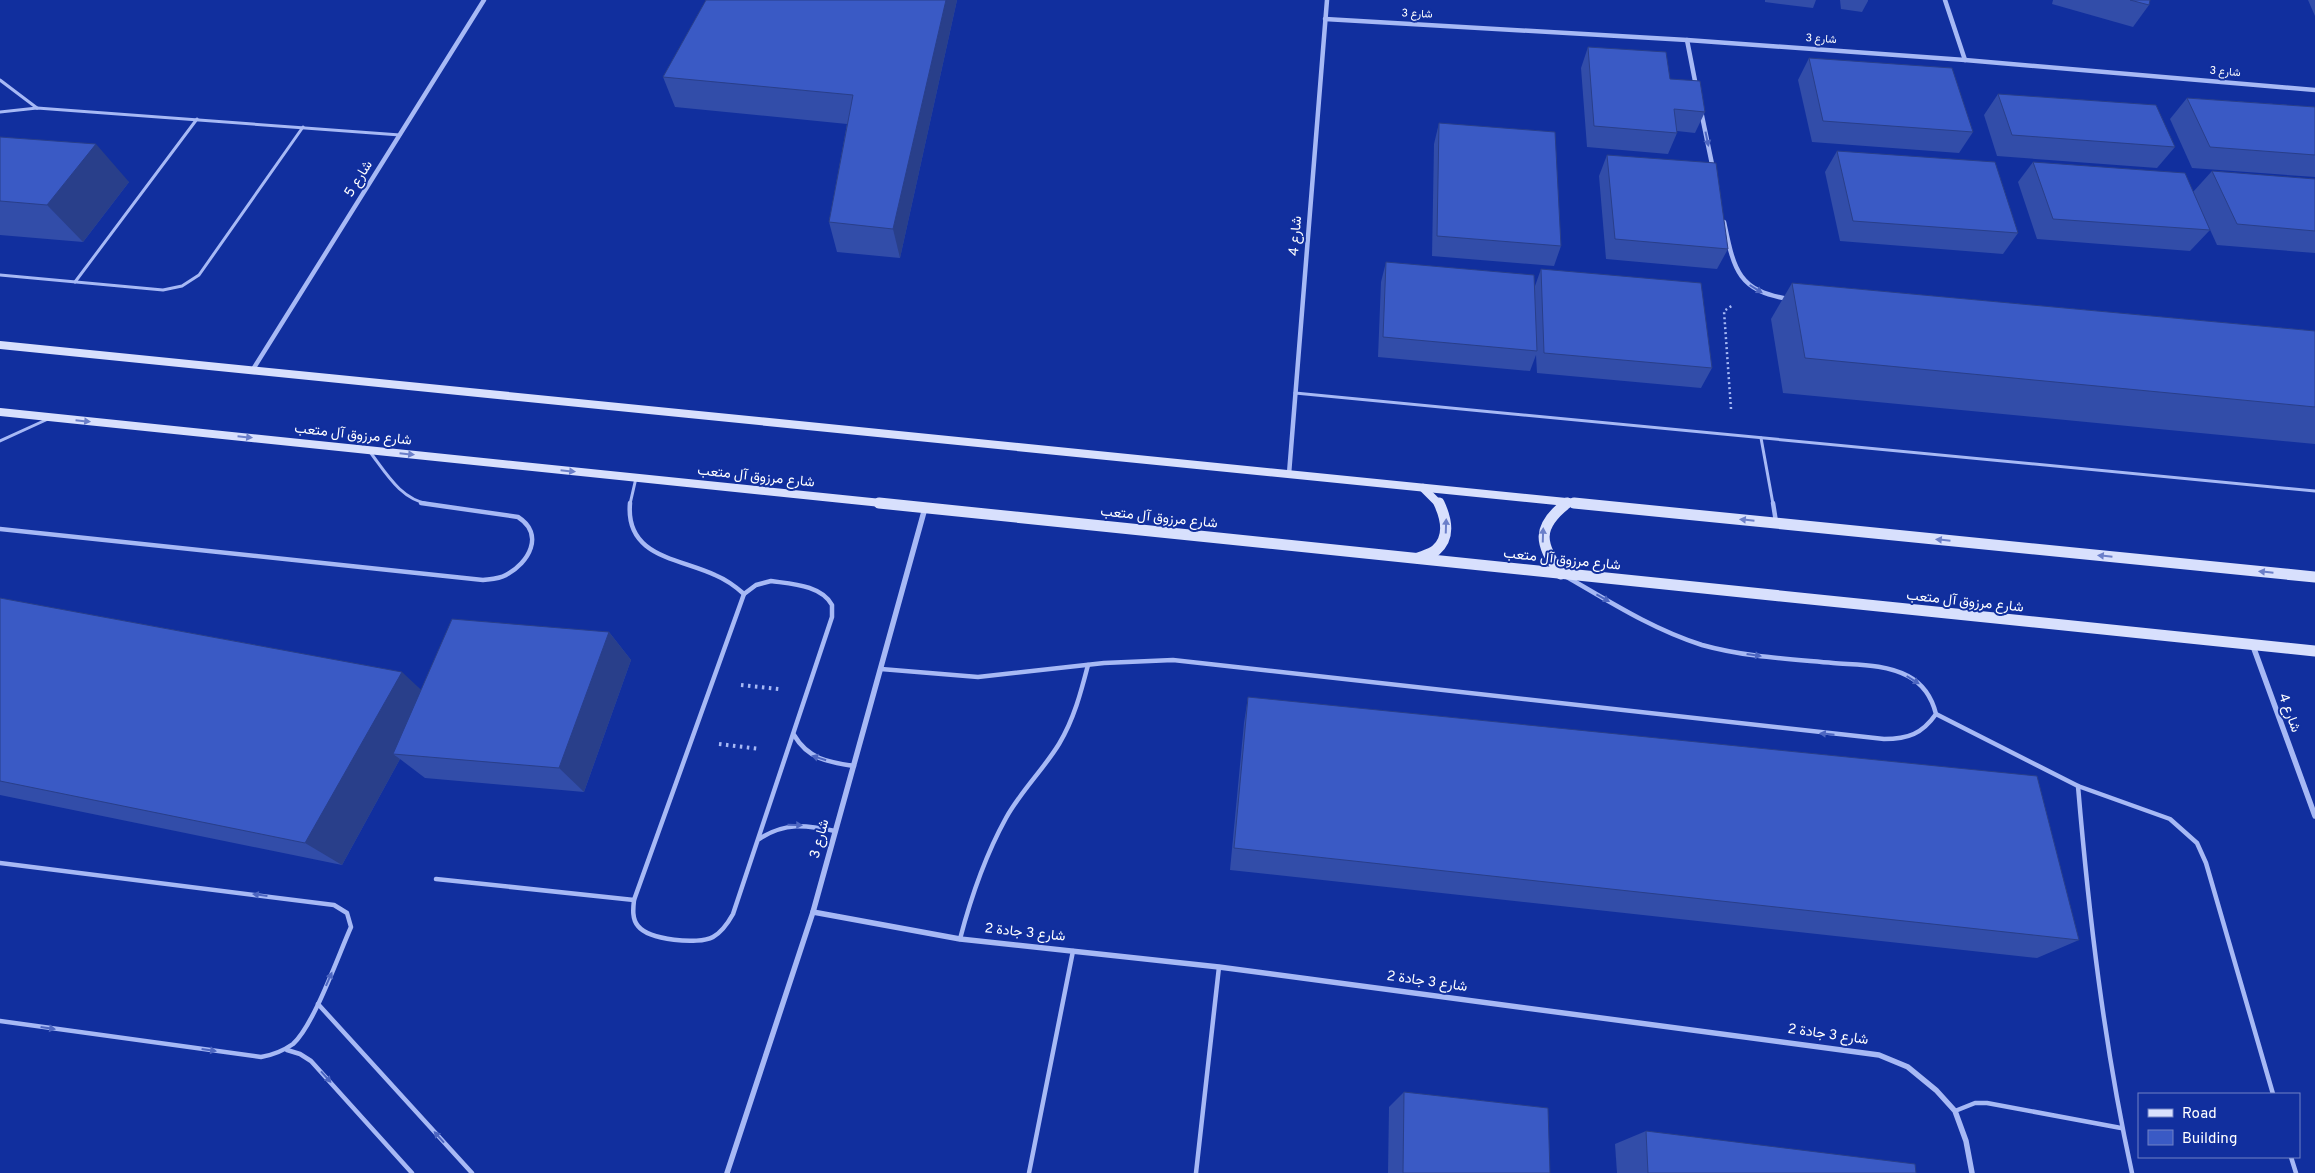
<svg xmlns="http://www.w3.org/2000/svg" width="2315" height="1173" font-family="Overpass,Vazirmatn,sans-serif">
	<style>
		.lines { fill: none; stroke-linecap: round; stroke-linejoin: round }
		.path-far1 { stroke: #a7b9f5; stroke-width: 2.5; stroke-dasharray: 2 3; stroke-linecap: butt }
		.path { stroke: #a7b9f5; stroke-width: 4; stroke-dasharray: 2.5 4.5; stroke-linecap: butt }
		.service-far1 { stroke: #a7b9f5; stroke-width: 3 }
		.service { stroke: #a7b9f5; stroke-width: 4.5 }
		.minor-far1 { stroke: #a7b9f5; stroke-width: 4.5 }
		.minor { stroke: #a7b9f5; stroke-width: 5.5 }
		.secondary-far1 { stroke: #d8e0fd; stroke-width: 8 }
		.secondary { stroke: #d8e0fd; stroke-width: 11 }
		.wall { fill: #324da9 }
		.shaded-wall { fill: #293f8a }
		.building { fill: #3a5ac5; stroke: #293f8a }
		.oneway { fill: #4d66c1 }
		.oneway2 { fill: #6b7fc9 }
		.labels { text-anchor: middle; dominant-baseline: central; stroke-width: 4; stroke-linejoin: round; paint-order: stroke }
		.far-street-label { font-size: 11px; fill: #fff; stroke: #112f9e }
		.street-label { font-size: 14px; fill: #fff; stroke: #112f9e }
	</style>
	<rect width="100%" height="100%" fill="#112f9e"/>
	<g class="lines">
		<polyline class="path-far1" points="1731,409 1724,311 1733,305"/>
		<g class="path">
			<polyline points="741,685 779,689"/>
			<polyline points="719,744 760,749"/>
		</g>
		<g class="service-far1">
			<polyline points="0,80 37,108"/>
			<polyline points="0,112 37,108 400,135"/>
			<polyline points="0,275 163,290 182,286 199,275 303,127"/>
			<polyline points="75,282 197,119"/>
			<polyline points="1295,393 2315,491"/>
			<polyline points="1761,438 1773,504"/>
			<polyline points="0,441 48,419"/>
			<path d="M370,452C386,473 401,500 429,504"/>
			<polyline points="630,504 636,478"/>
		</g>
		<g class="service">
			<path d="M630,503C625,557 679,558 715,575C727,580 735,586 744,594"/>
			<polyline points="1773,503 1776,522"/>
			<path d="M0,529L483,580C491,579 499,579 506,575C529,563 545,534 518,517L421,503"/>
			<path d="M771,581C791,584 821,585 832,605V617L733,914C728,923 722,932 713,937C698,945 649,940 638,926C632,919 633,909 634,900L744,594L756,585Z"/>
			<path d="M881,669L978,677L1104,663L1173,660L1884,739C1908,739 1922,734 1936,714C1932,698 1923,684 1908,676C1885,664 1858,665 1833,663C1790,659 1745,657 1702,645C1654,630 1610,602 1567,577"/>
			<polyline points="1936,714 2078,786 2170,819 2197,843 2206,863 2273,1094"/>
			<path d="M794,735C808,759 828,762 854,766"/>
			<path d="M2078,786C2089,916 2104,1045 2132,1173"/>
			<path d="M759,839C785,822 806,825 835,831"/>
			<path d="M0,863L334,905L347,913L351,927C338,956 314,1025 293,1044C283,1051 273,1055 261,1057L0,1021"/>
			<polyline points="436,879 634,900"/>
			<path d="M960,939C971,897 985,856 1006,818C1021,791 1043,770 1059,744C1074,719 1081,692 1088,665"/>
			<polyline points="318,1004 472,1173"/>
			<polyline points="287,1050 300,1054 311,1061 412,1173"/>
			<polyline points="1955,1111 1975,1103 1987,1103 2121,1128"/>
			<polyline points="2291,1157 2296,1173"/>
			<polyline points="1029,1173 1073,951"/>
			<polyline points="1196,1173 1219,967"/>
		</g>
		<g class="minor-far1">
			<polyline points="1945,0 1965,60"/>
			<polyline points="1325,19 1687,40 1965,60 2315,90"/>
			<polyline points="1687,40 1696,86"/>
			<polyline points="1701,111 1713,169"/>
			<path d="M1724,222C1734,269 1737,291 1789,299"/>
			<polyline points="252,371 484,0"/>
			<polyline points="1289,474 1327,0"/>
		</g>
		<g class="minor">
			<polyline points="2253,646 2315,816"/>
			<polyline points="813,912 960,939 1219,967 1879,1055 1908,1067 1936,1090 1955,1111 1966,1141 1972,1173"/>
			<polyline points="727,1173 813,912 925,508"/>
		</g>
		<g class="secondary-far1">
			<polyline points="0,345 1586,504"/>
			<polyline points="0,412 891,504"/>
			<polyline points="1423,488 1439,504"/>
			<polyline points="1565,504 1568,502"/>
		</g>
		<g class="secondary">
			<polyline points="879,503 2315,651"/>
			<polyline points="1574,503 2315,577"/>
			<path d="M1418,558C1423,556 1432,554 1436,550C1451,537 1446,518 1439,503"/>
			<path d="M1561,574C1539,544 1536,527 1567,503"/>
		</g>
	</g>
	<g class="wall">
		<polygon points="706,0 957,0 900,258 837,252 829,222 847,124 675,107 663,77"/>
		<polygon points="1765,0 1816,0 1813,8 1765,2"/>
		<polygon points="1840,0 1868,0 1868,1 1862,12 1841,9"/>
		<polygon points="2053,0 2150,0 2149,5 2133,27 2052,4"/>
		<polygon points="2308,0 2315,0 2315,16"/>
		<polygon points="1588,47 1670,79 1705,112 1695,133 1677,131 1677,133 1668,154 1587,147 1581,68"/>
		<polygon points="1809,58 1973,132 1959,153 1812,142 1798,80"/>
		<polygon points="1998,94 2175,147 2157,168 1997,156 1984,115"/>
		<polygon points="2187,98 2315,107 2315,177 2192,168 2170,119"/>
		<polygon points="1439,123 1561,246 1554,266 1432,256 1434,144"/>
		<polygon points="0,137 129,182 83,242 0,235"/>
		<polygon points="1837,151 2018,233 2003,254 1840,241 1825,172"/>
		<polygon points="1607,155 1728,249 1717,269 1606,259 1599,176"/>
		<polygon points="2033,162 2210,230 2190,251 2037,239 2018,182"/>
		<polygon points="2212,171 2315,179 2315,253 2217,245 2193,192"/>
		<polygon points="1386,262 1535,286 1541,269 1712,368 1701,388 1537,373 1536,355 1530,371 1378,357 1381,282"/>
		<polygon points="1792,283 2315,331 2315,444 1783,393 1771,319"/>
		<polygon points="0,598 421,690 609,632 631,660 584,792 425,778 400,759 342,865 0,795"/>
		<polygon points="1248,697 2079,940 2037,958 1230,870 1244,723"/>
		<polygon points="1404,1092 1550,1173 1388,1173 1389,1107"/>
		<polygon points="1646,1131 1916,1173 1617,1173 1615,1144"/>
	</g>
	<g class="shaded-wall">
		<polygon points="946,0 957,0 900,258 893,229"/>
		<polygon points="96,144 129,182 83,242 47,205"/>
		<polygon points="609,632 631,660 584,792 559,768"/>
		<polygon points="402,672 432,700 393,754 400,759 342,865 305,843"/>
	</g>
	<g class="building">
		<polygon points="706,0 946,0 893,229 829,222 853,95 663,77"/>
		<polygon points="2130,0 2150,0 2149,5"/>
		<polygon points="1588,47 1666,52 1670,79 1700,81 1705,112 1674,109 1677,133 1594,126"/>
		<polygon points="1809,58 1952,68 1973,132 1823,121"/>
		<polygon points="1998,94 2156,105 2175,147 2012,135"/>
		<polygon points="2187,98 2315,107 2315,155 2210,147"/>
		<polygon points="1439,123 1555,132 1561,246 1437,236"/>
		<polygon points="0,137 96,144 47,205 0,201"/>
		<polygon points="1837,151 1995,162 2018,233 1853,221"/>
		<polygon points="1607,155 1716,163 1728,249 1615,239"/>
		<polygon points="2033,162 2185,173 2210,230 2053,219"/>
		<polygon points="2212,171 2315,179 2315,231 2237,224"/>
		<polygon points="1386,262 1534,275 1537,351 1383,337"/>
		<polygon points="1541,269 1701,283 1712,368 1544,353"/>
		<polygon points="1792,283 2315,331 2315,407 1805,358"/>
		<polygon points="0,598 402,672 305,843 0,781"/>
		<polygon points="452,619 609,632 559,768 393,754"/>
		<polygon points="1248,697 2037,776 2079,940 1234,848"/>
		<polygon points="1404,1092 1548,1108 1550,1173 1403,1173"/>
		<polygon points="1646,1131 1915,1164 1916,1173 1648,1173"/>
	</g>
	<defs><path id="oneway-solid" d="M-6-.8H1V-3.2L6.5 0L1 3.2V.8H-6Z" transform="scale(1.25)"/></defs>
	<g class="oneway">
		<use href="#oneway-solid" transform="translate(1707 139) rotate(78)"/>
		<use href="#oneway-solid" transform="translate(1756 289) rotate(32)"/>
		<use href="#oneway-solid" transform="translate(1603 598) rotate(29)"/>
		<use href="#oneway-solid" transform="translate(1754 655) rotate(8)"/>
		<use href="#oneway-solid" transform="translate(1913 680) rotate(32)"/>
		<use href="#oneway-solid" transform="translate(1827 734) rotate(-174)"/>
		<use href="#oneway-solid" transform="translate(819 758) rotate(-162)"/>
		<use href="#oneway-solid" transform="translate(795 825) rotate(1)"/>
		<use href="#oneway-solid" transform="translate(260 895) rotate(-173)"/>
		<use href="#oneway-solid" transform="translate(329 979) rotate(-66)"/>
		<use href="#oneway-solid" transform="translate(48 1028) rotate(8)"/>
		<use href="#oneway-solid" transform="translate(209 1050) rotate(8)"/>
		<use href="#oneway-solid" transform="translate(326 1077) rotate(48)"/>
		<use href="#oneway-solid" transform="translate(439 1137) rotate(-132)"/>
	</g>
	<g class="oneway2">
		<use href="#oneway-solid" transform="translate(83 421) rotate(6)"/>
		<use href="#oneway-solid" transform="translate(245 437) rotate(6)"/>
		<use href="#oneway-solid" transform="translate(407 454) rotate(6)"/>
		<use href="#oneway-solid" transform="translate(568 471) rotate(6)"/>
		<use href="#oneway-solid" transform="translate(1747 520) rotate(-174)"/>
		<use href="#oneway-solid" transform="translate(1446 526) rotate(-88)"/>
		<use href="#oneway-solid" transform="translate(1543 535) rotate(-88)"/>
		<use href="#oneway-solid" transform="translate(1943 540) rotate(-174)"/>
		<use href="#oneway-solid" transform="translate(2105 556) rotate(-174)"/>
		<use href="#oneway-solid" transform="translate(2266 572) rotate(-174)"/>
	</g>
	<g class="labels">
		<g class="far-street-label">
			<text transform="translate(1417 14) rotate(3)">شارع 3</text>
			<text transform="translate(1821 39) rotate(4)">شارع 3</text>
			<text transform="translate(2225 72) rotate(5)">شارع 3</text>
		</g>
		<g class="street-label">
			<text transform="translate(359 179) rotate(-58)">شارع 5</text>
			<text transform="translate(1296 236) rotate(-85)">شارع 4</text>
			<text transform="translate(353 435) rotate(6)">شارع مرزوق آل متعب</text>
			<text transform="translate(756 477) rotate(6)">شارع مرزوق آل متعب</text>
			<text transform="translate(1159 518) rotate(6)">شارع مرزوق آل متعب</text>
			<text transform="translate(1562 560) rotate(6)">شارع مرزوق آل متعب</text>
			<text transform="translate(1965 602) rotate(6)">شارع مرزوق آل متعب</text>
			<text transform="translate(2289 713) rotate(70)">شارع 4</text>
			<text transform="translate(820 839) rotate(-75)">شارع 3</text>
			<text transform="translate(1025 933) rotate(6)">شارع 3 جادة 2</text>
			<text transform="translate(1427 982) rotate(8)">شارع 3 جادة 2</text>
			<text transform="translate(1828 1035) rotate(8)">شارع 3 جادة 2</text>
		</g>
	</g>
	<rect x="2138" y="1093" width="162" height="65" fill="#112f9e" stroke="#7082c5"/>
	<rect x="2148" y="1109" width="25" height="8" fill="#d8e0fd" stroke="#7082c5"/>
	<text x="2182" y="1118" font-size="15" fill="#ffffff">Road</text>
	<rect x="2148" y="1130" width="25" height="15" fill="#3a5ac5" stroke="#7082c5"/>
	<text x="2182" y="1143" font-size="15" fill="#ffffff">Building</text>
</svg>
